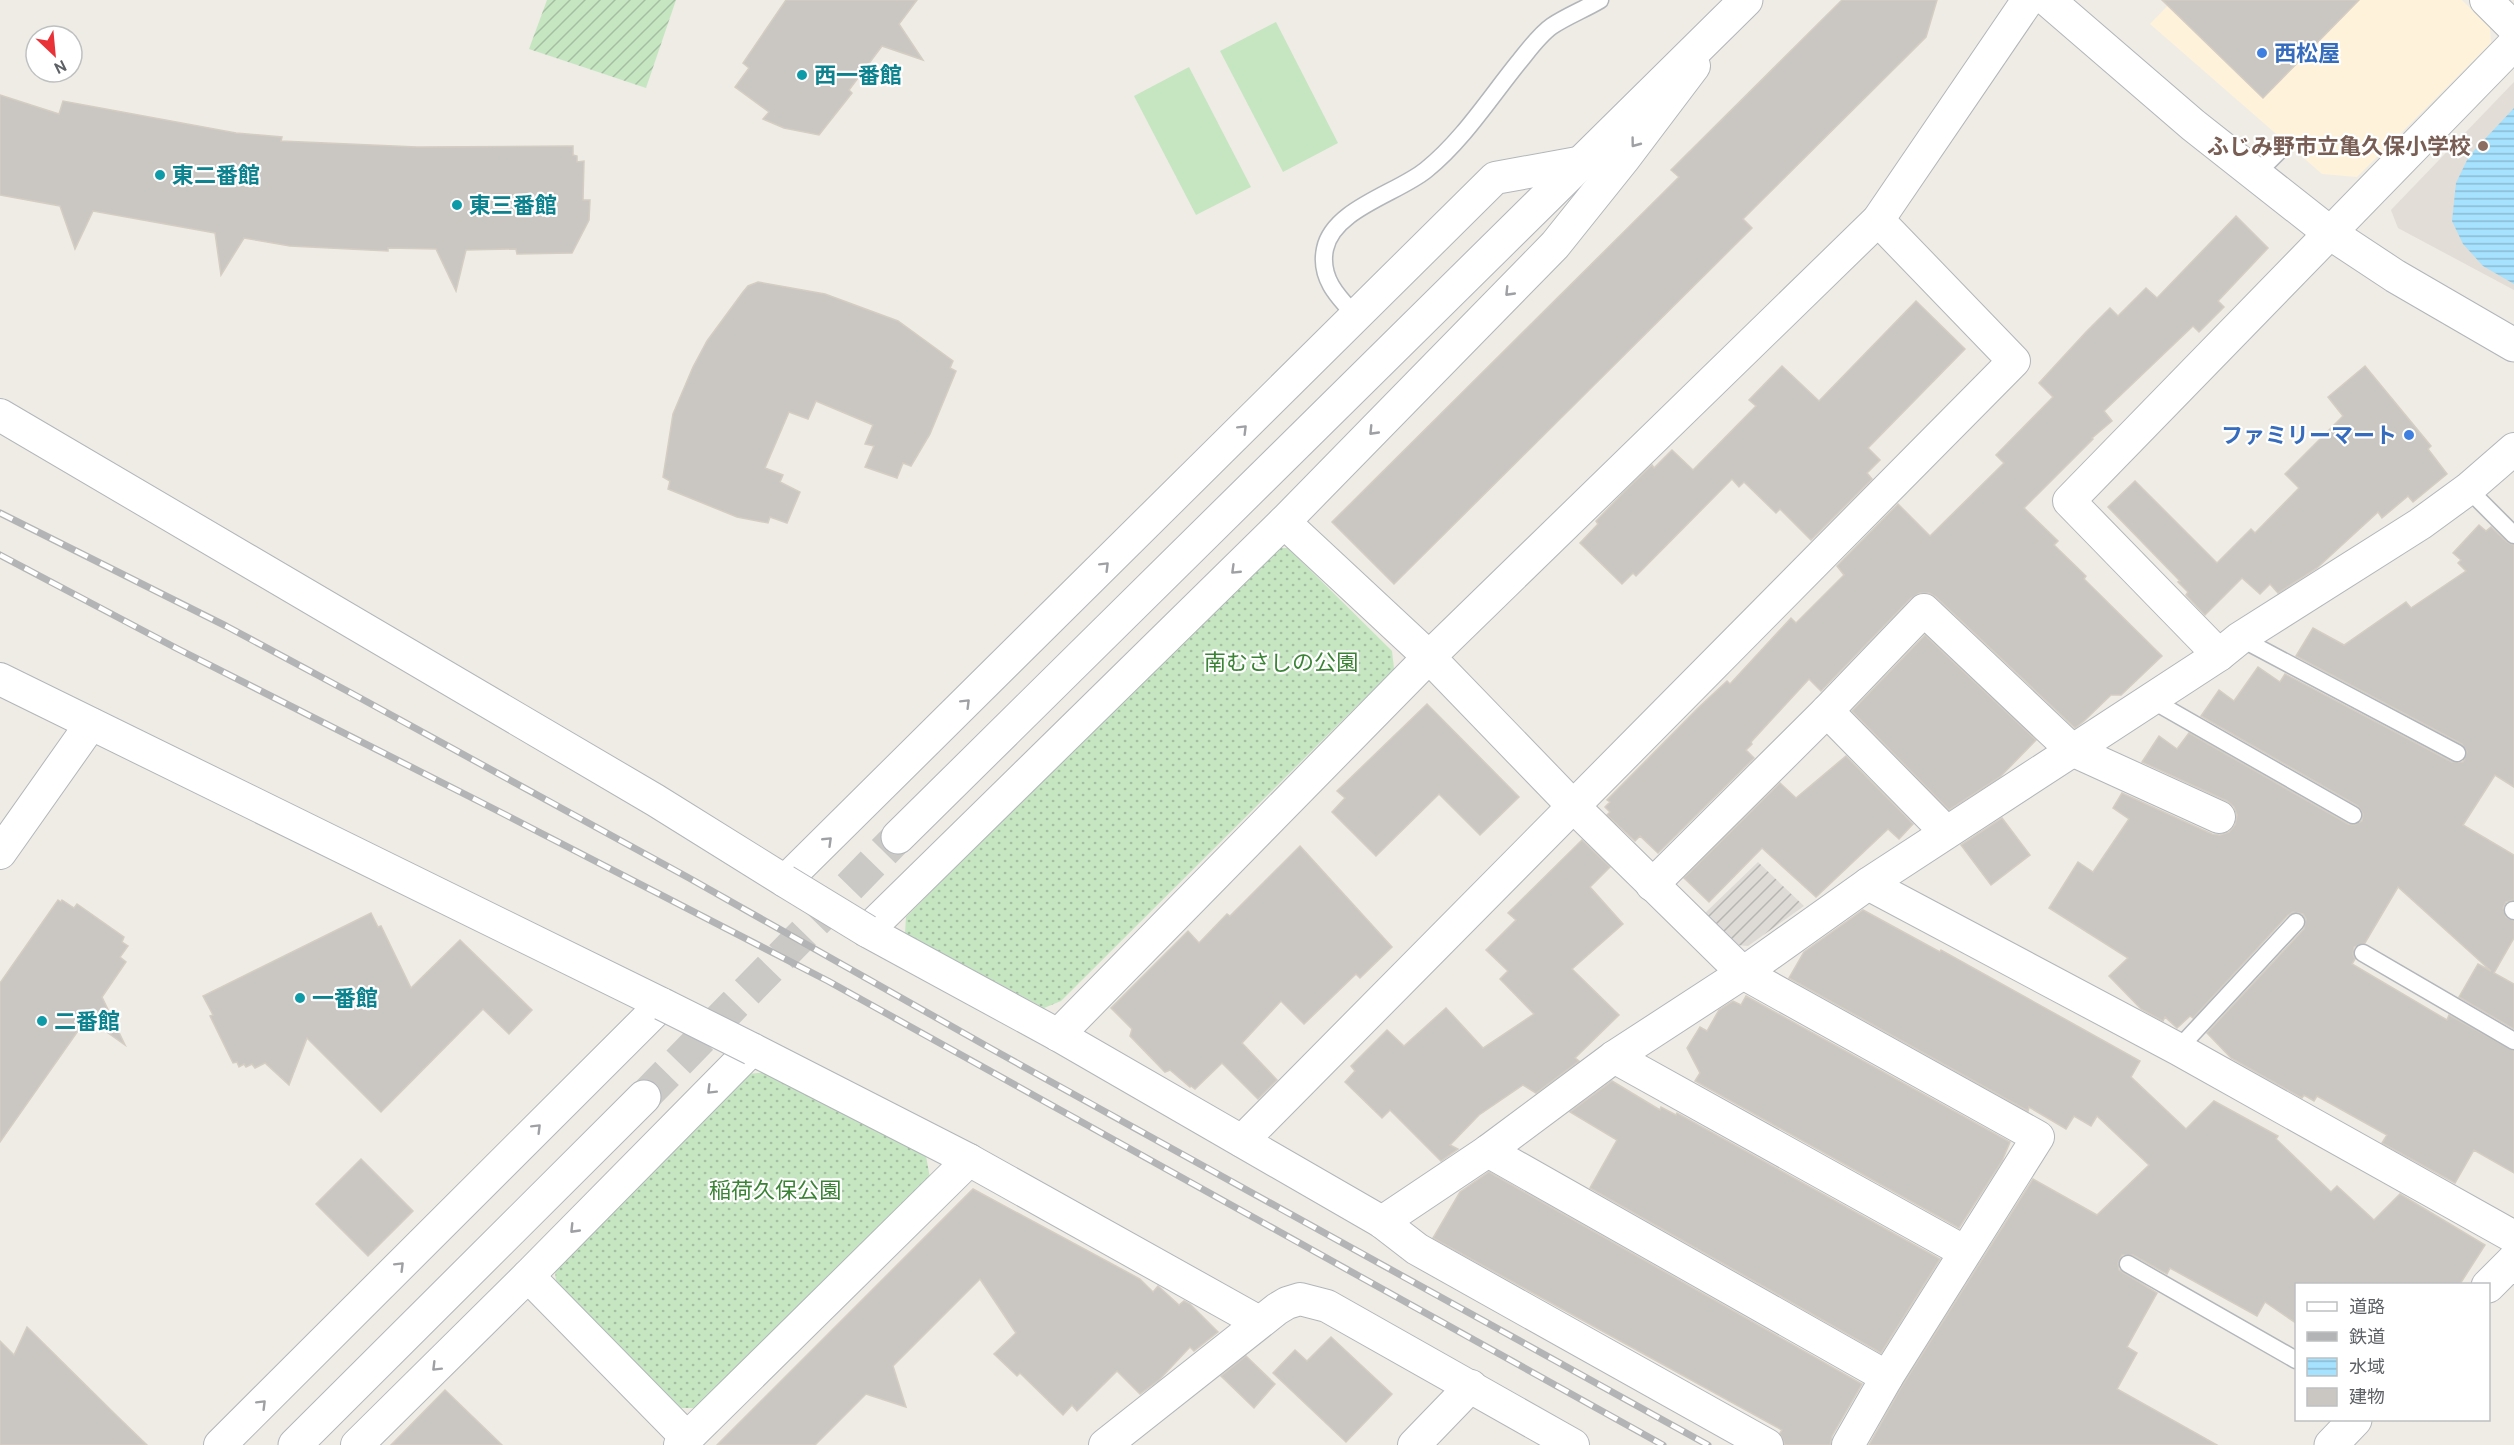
<svg xmlns="http://www.w3.org/2000/svg" width="2514" height="1445" font-family="Cabin,'Noto Sans JP',sans-serif">
	<style>
		.commercial { fill: #fef2db }
		.industrial { fill: url(#industrial-furrows) }
		.education { fill: #e2ddd6 }
		.grass { fill: url(#grass-dots) }
		.garden { fill: url(#garden-furrows) }
		.pitch { fill: #c6e6c2 }
		.water { fill: url(#water-rules) }
		.building { fill: #cac7c2; stroke: #d4cdc3; stroke-width: 1.5 }
		.lines { fill: none; stroke-linecap: round; stroke-linejoin: round }
		.secondary-tunnel { stroke: #cac9c5; stroke-width: 33; stroke-dasharray: 33 16; stroke-linecap: butt }
		.lane-casing { stroke: #b2b6ba; stroke-width: 19 }
		.street-casing { stroke: #b2b6ba; stroke-width: 34 }
		.secondary-casing { stroke: #b1b5ba; stroke-width: 35 }
		.lane { stroke: #fff; stroke-width: 16 }
		.street { stroke: #fff; stroke-width: 32 }
		.secondary { stroke: #fff; stroke-width: 33 }
		.rail-casing { stroke: #b3b4b5; stroke-width: 7 }
		.rail { stroke: #fff; stroke-width: 4.5; stroke-dasharray: 14; stroke-linecap: butt }
		.street-bridge-casing { stroke: #b2b6ba; stroke-width: 34; stroke-linecap: butt }
		.street-bridge { stroke: #fff; stroke-width: 32 }
		.oneway { stroke: #9ea0a3 }
		.shop-dot { fill: #3f7fe0; stroke: #fff; stroke-width: 2 }
		.culture-dot { fill: #0f9aa8; stroke: #fff; stroke-width: 2 }
		.education-dot { fill: #8d6e63; stroke: #fff; stroke-width: 2 }
		.labels { text-anchor: middle; dominant-baseline: central; stroke-width: 4.5; stroke-linejoin: round; paint-order: stroke }
		.shop-label { font-size: 22px; font-weight: bold; fill: #366cbe; stroke: #fff; text-anchor: start }
		.culture-label { font-size: 22px; font-weight: bold; fill: #0d838f; stroke: #fff; text-anchor: start }
		.education-label { font-size: 22px; font-weight: bold; fill: #785e54; stroke: #fff; text-anchor: end }
		.park-label { font-size: 22px; fill: #3a8335; stroke: #fff }
	</style>
	<defs>
		<pattern id="industrial-furrows" width="10" height="10" patternUnits="userSpaceOnUse" patternTransform="scale(1.5)"><rect width="10" height="10" fill="#dedbd7"/><path d="M-1 1l2-2M0 10L10 0M9 11l2-2" fill="none" stroke="#b7b5b2"/></pattern>
		<pattern id="grass-dots" width="8" height="8" patternUnits="userSpaceOnUse" patternTransform="scale(1.5)"><rect width="8" height="8" fill="#c6e6c2"/><path d="M2 2h.1M6 6h.1" fill="none" stroke="#a4bea1" stroke-width="1.8" stroke-linecap="round"/></pattern>
		<pattern id="garden-furrows" width="10" height="10" patternUnits="userSpaceOnUse" patternTransform="scale(1.5)"><rect width="10" height="10" fill="#c6e6c2"/><path d="M-1 1l2-2M0 10L10 0M9 11l2-2" fill="none" stroke="#a4bea1"/></pattern>
		<pattern id="water-rules" width="6" height="5" patternUnits="userSpaceOnUse" patternTransform="scale(1.5)"><rect width="6" height="5" fill="#a6e1fe"/><path d="M0 2.5h6" fill="none" stroke="#8abad1"/></pattern>
	</defs>
	<rect width="100%" height="100%" fill="#efece5"/>
	<polygon class="commercial" points="2173,0 2462,0 2490,28 2491,43 2357,177 2322,174 2150,24"/>
	<polygon class="industrial" points="1758,862 1804,906 1748,946 1734,945 1705,913"/>
	<polygon class="education" points="2514,82 2514,290 2398,228 2391,210"/>
	<g class="grass">
		<polygon points="1272,548 1288,548 1392,651 1394,669 1061,1001 1044,1008 905,933 906,917"/>
		<polygon points="768,1072 926,1156 930,1178 699,1408 681,1408 556,1283 555,1268 747,1074"/>
	</g>
	<polygon class="garden" points="547,0 676,0 646,88 529,49"/>
	<g class="pitch">
		<polygon points="1276,22 1338,143 1283,172 1220,51"/>
		<polygon points="1189,67 1251,187 1196,215 1134,96"/>
	</g>
	<polygon class="water" points="2514,108 2514,284 2483,266 2463,244 2452,221 2456,183 2469,156"/>
	<g class="building">
		<polygon points="786,0 917,0 899,24 923,60 882,46 849,90 852,93 819,135 784,128 763,119 769,112 735,87 749,68 743,63"/>
		<polygon points="1842,0 1937,0 1926,37 1743,219 1752,228 1394,584 1332,522 1679,177 1671,170"/>
		<polygon points="2162,0 2359,0 2263,98"/>
		<polygon points="0,95 59,114 63,101 236,133 282,137 281,141 417,147 573,146 573,155 577,156 577,162 584,161 583,200 590,200 589,220 572,253 517,254 516,249 466,250 456,291 436,249 388,248 388,251 290,246 244,238 221,275 215,233 93,211 75,249 60,206 0,195"/>
		<polygon points="2236,216 2268,248 2218,301 2224,307 2199,332 2193,326 2104,411 2112,421 2092,438 2093,439 2024,508 2058,541 2054,545 2086,576 2084,579 2162,656 2121,695 2111,695 2084,721 2075,728 1936,597 1929,593 1920,593 1911,598 1821,691 1809,679 1751,742 1752,744 1746,750 1754,758 1658,853 1640,836 1635,841 1607,815 1610,812 1605,807 1610,802 1607,800 1698,708 1727,681 1730,684 1791,618 1796,623 1844,575 1837,566 1898,504 1930,536 2004,463 1996,455 2053,397 2039,383 2086,332 2110,308 2118,316 2146,288 2157,298"/>
		<polygon points="758,282 825,294 898,321 953,361 950,368 956,371 930,434 911,466 903,463 897,478 865,467 874,446 865,444 873,425 816,401 808,419 789,412 765,468 783,475 780,482 800,492 787,523 770,517 768,523 737,517 668,489 670,481 663,477 673,414 693,367 707,341 743,292 748,286"/>
		<polygon points="1916,301 1965,349 1868,448 1880,460 1867,473 1872,479 1811,540 1780,509 1776,513 1744,482 1739,487 1732,479 1636,576 1633,573 1622,584 1580,543 1598,524 1596,521 1626,490 1652,465 1654,468 1672,450 1693,470 1756,406 1749,400 1782,366 1819,401"/>
		<polygon points="2365,366 2431,446 2428,449 2447,474 2413,502 2408,496 2382,518 2378,512 2317,568 2278,593 2270,584 2260,594 2242,578 2205,615 2186,595 2188,592 2178,582 2180,581 2108,507 2135,481 2217,563 2251,529 2255,533 2299,488 2285,474 2343,416 2328,397"/>
		<polygon points="2479,525 2486,531 2491,527 2507,542 2514,545 2514,787 2495,775 2463,825 2514,855 2514,900 2506,902 2503,908 2506,917 2514,921 2514,938 2494,973 2514,984 2514,1029 2459,997 2478,964 2491,971 2398,887 2365,943 2354,947 2353,954 2355,959 2352,964 2447,1020 2449,1015 2514,1051 2514,1173 2474,1150 2455,1183 2382,1143 2387,1135 2317,1096 2314,1101 2304,1095 2302,1098 2231,1058 2207,1033 2304,929 2306,919 2303,914 2293,912 2288,915 2193,1018 2190,1016 2177,1028 2165,1017 2163,1021 2141,1009 2109,976 2128,958 2049,908 2078,862 2093,872 2129,819 2113,808 2122,793 2212,834 2220,835 2229,832 2235,825 2237,815 2234,807 2227,801 2142,762 2159,736 2177,749 2189,733 2348,824 2354,825 2362,821 2363,814 2358,806 2201,716 2219,690 2234,701 2258,667 2280,682 2285,674 2452,762 2463,762 2467,752 2462,744 2296,656 2313,628 2344,645 2406,602 2411,608 2466,571 2458,563 2461,560 2453,553"/>
		<polygon points="1925,635 2036,740 2000,777 1949,810 1852,711"/>
		<polygon points="1427,704 1519,797 1480,835 1439,794 1376,856 1332,812 1345,798 1337,791"/>
		<polygon points="1846,756 1913,824 1899,839 1888,829 1816,897 1762,848 1709,902 1684,878 1780,783 1796,798"/>
		<polygon points="2002,818 2030,855 1991,885 1961,845"/>
		<polygon points="1582,840 1610,867 1590,887 1623,924 1572,969 1619,1015 1575,1058 1579,1061 1536,1093 1523,1085 1479,1115 1450,1145 1458,1149 1441,1161 1390,1110 1382,1118 1345,1082 1355,1071 1351,1066 1387,1030 1404,1046 1446,1008 1483,1048 1534,1014 1500,979 1508,971 1486,950 1516,920 1508,913"/>
		<polygon points="1300,846 1392,947 1360,978 1356,974 1304,1024 1281,1001 1242,1043 1277,1080 1258,1099 1222,1063 1195,1089 1191,1086 1190,1087 1170,1070 1165,1072 1130,1036 1132,1029 1111,1008 1188,931 1199,943 1227,914 1230,916"/>
		<polygon points="58,900 61,902 62,900 74,908 77,904 124,937 122,942 128,946 120,957 126,962 102,997 125,1045 87,1018 0,1142 0,983"/>
		<polygon points="1863,910 1940,952 1941,950 2140,1061 2131,1077 2186,1129 2214,1101 2278,1136 2276,1139 2331,1192 2337,1186 2374,1220 2400,1194 2485,1245 2460,1284 2296,1284 2296,1323 2265,1302 2257,1316 2170,1268 2167,1274 2133,1255 2122,1255 2118,1263 2119,1270 2157,1293 2127,1347 2137,1353 2117,1389 2217,1445 1869,1445 1902,1386 2033,1179 2097,1215 2149,1165 2097,1116 2091,1126 2074,1116 2066,1129 2029,1107 2028,1111 1789,978 1804,952"/>
		<polygon points="371,913 378,927 381,926 411,988 460,940 532,1010 509,1034 483,1009 381,1112 307,1038 289,1085 265,1063 255,1068 252,1064 246,1067 244,1064 239,1067 237,1062 233,1063 210,1016 213,1015 203,996"/>
		<polygon points="1746,996 2010,1142 2002,1161 1959,1228 1695,1081 1700,1073 1687,1048 1700,1027 1707,1031 1719,1010 1733,1001 1741,1005"/>
		<polygon points="1612,1081 1660,1110 1661,1107 1676,1115 1677,1113 1940,1259 1881,1353 1590,1188 1617,1140 1570,1112"/>
		<polygon points="361,1159 413,1211 368,1256 316,1204"/>
		<polygon points="1489,1172 1862,1384 1832,1436 1830,1445 1785,1445 1780,1433 1782,1430 1433,1238 1460,1192"/>
		<polygon points="973,1189 1140,1279 1153,1292 1158,1286 1179,1305 1184,1301 1190,1304 1218,1332 1194,1351 1190,1347 1159,1380 1140,1394 1117,1371 1077,1411 1072,1405 1063,1415 1020,1373 1017,1376 994,1354 1016,1333 980,1279 893,1366 906,1407 866,1394 815,1445 717,1445"/>
		<polygon points="27,1327 117,1416 147,1445 0,1445 0,1341 14,1355"/>
		<polygon points="1331,1337 1392,1394 1346,1442 1273,1373 1295,1350 1307,1361"/>
		<polygon points="1246,1356 1275,1384 1254,1408 1221,1376"/>
		<polygon points="445,1390 502,1445 391,1445"/>
	</g>
	<g class="lines">
		<polyline class="secondary-tunnel" points="644,1097 898,837"/>
		<g class="lane-casing">
			<g id="lane">
				<polyline points="2256,174 2284,146"/>
				<path d="M1356,316C1338,297 1319,278 1325,249C1333,209 1398,193 1426,170C1462,141 1489,99 1518,63C1528,51 1539,35 1552,26C1567,16 1585,9 1600,0"/>
				<polyline points="2468,489 2514,535"/>
				<polyline points="2240,638 2457,753"/>
				<polyline points="2150,699 2353,815"/>
				<polyline points="2513,910 2514,911"/>
				<polyline points="2363,953 2514,1041"/>
				<polyline points="2178,1049 2296,922"/>
				<polyline points="2128,1264 2296,1360"/>
			</g>
		</g>
		<g class="street-casing">
			<g id="street">
				<polyline points="2486,0 2514,28"/>
				<polyline points="1694,66 1623,160 1555,245 1284,522 867,931 1058,1035 1382,1222 1417,1249 1767,1445"/>
				<polyline points="0,415 655,800 785,881 1495,178 1583,162"/>
				<polyline points="1284,522 1429,657 1574,807 1743,973 2038,1137 1887,1377 1848,1445"/>
				<polyline points="2219,655 2069,501 2514,44"/>
				<polyline points="0,679 662,1004 220,1445"/>
				<polyline points="1827,711 1946,832"/>
				<polyline points="0,853 91,724"/>
				<polyline points="1868,884 2178,1049 2514,1237"/>
				<polyline points="1652,885 1827,711 1924,610 2072,750 2219,817"/>
				<polyline points="1058,1035 1429,657 1878,220 2028,0"/>
				<polyline points="1614,1057 1965,1252"/>
				<polyline points="1242,1141 2014,361 1878,220"/>
				<polyline points="1488,1151 1887,1377"/>
				<polyline points="1382,1222 1488,1151 1614,1057 1743,973 1868,884 2219,655 2240,638 2420,524 2468,489 2514,449"/>
				<polyline points="528,1276 687,1438"/>
				<polyline points="357,1445 528,1276 752,1049 969,1160 1259,1322"/>
				<polyline points="680,1445 969,1160"/>
				<polyline points="1105,1445 1277,1309 1287,1303 1300,1299 1327,1306 1573,1445"/>
				<polyline points="1414,1445 1471,1386"/>
			</g>
		</g>
		<g class="secondary-casing">
			<g id="secondary">
				<polyline points="2048,0 2193,125 2330,233 2395,276 2514,345"/>
				<polyline points="898,837 1746,0"/>
				<polyline points="2488,1286 2514,1260"/>
				<polyline points="295,1445 644,1097"/>
				<polyline points="2331,1445 2355,1420"/>
			</g>
		</g>
		<use href="#lane" class="lane"/>
		<use href="#street" class="street"/>
		<use href="#secondary" class="secondary"/>
		<g class="rail-casing">
			<g id="rail">
				<polyline points="0,513 226,626 351,693 689,878 990,1048 1708,1445"/>
				<polyline points="0,555 176,648 500,812 828,981 1663,1445"/>
			</g>
		</g>
		<use href="#rail" class="rail"/>
		<g class="street-bridge-casing">
			<g id="street-bridge">
				<polyline points="785,881 867,931"/>
				<polyline points="662,1004 752,1049"/>
			</g>
		</g>
		<use href="#street-bridge" class="street-bridge"/>
	</g>
	<defs><path id="oneway-chevron" d="M-2-3.5L2.5 0L-2 3.5" fill="none" stroke-width="1.6" stroke-linecap="round" stroke-linejoin="round" transform="scale(1.5)"/></defs>
	<g class="oneway">
		<use href="#oneway-chevron" transform="translate(1635 143) rotate(127)"/>
		<use href="#oneway-chevron" transform="translate(1509 292) rotate(134)"/>
		<use href="#oneway-chevron" transform="translate(1243 429) rotate(-45)"/>
		<use href="#oneway-chevron" transform="translate(1373 431) rotate(134)"/>
		<use href="#oneway-chevron" transform="translate(1105 566) rotate(-45)"/>
		<use href="#oneway-chevron" transform="translate(1235 570) rotate(136)"/>
		<use href="#oneway-chevron" transform="translate(966 703) rotate(-45)"/>
		<use href="#oneway-chevron" transform="translate(828 841) rotate(-44)"/>
		<use href="#oneway-chevron" transform="translate(711 1090) rotate(135)"/>
		<use href="#oneway-chevron" transform="translate(537 1128) rotate(-45)"/>
		<use href="#oneway-chevron" transform="translate(574 1229) rotate(134)"/>
		<use href="#oneway-chevron" transform="translate(400 1266) rotate(-45)"/>
		<use href="#oneway-chevron" transform="translate(436 1367) rotate(135)"/>
		<use href="#oneway-chevron" transform="translate(262 1404) rotate(-45)"/>
	</g>
	<g class="shop-dot">
		<circle cx="2262" cy="53" r="6"/>
		<circle cx="2409" cy="435" r="6"/>
	</g>
	<g class="culture-dot">
		<circle cx="802" cy="75" r="6"/>
		<circle cx="160" cy="175" r="6"/>
		<circle cx="457" cy="205" r="6"/>
		<circle cx="300" cy="998" r="6"/>
		<circle cx="42" cy="1021" r="6"/>
	</g>
	<circle class="education-dot" cx="2483" cy="146" r="6"/>
	<g class="labels">
		<g class="shop-label">
			<text x="2274" y="53">西松屋</text>
			<text x="2397" y="435" text-anchor="end">ファミリーマート</text>
		</g>
		<g class="culture-label">
			<text x="814" y="75">西一番館</text>
			<text x="172" y="175">東二番館</text>
			<text x="469" y="205">東三番館</text>
			<text x="312" y="998">一番館</text>
			<text x="54" y="1021">二番館</text>
		</g>
		<g class="education-label">
			<text x="2471" y="146">ふじみ野市立亀久保小学校</text>
		</g>
		<g class="park-label">
			<text x="1281" y="662">南むさしの公園</text>
			<text x="775" y="1190">稲荷久保公園</text>
		</g>
	</g>
	<rect x="2295" y="1283" width="195" height="138" fill="#ffffff" stroke="#bec0c1" stroke-width="1.5"/>
	<rect x="2307" y="1302" width="30" height="9" fill="#ffffff" stroke="#bec0c1" stroke-width="1.5"/>
	<text x="2349" y="1313" font-size="18" fill="#5d6165">道路</text>
	<rect x="2307" y="1332" width="30" height="9" fill="#b3b4b5" stroke="#bec0c1" stroke-width="1.5"/>
	<text x="2349" y="1343" font-size="18" fill="#5d6165">鉄道</text>
	<rect x="2307" y="1358" width="30" height="18" fill="url(#water-rules)" stroke="#bec0c1" stroke-width="1.5"/>
	<text x="2349" y="1373" font-size="18" fill="#5d6165">水域</text>
	<rect x="2307" y="1388" width="30" height="18" fill="#cac7c2" stroke="#bec0c1" stroke-width="1.5"/>
	<text x="2349" y="1403" font-size="18" fill="#5d6165">建物</text>
	<g transform="translate(54 54) rotate(154)"><circle r="28" fill="#ffffff" stroke="#bec0c1" stroke-width="1.5"/>
	<path d="M0-4.5L10 22L0 15L-10 22Z" fill="#e83237"/>
	<text y="-9" font-size="16" font-weight="bold" text-anchor="middle" fill="#5d6165">N</text>
	</g>
</svg>
